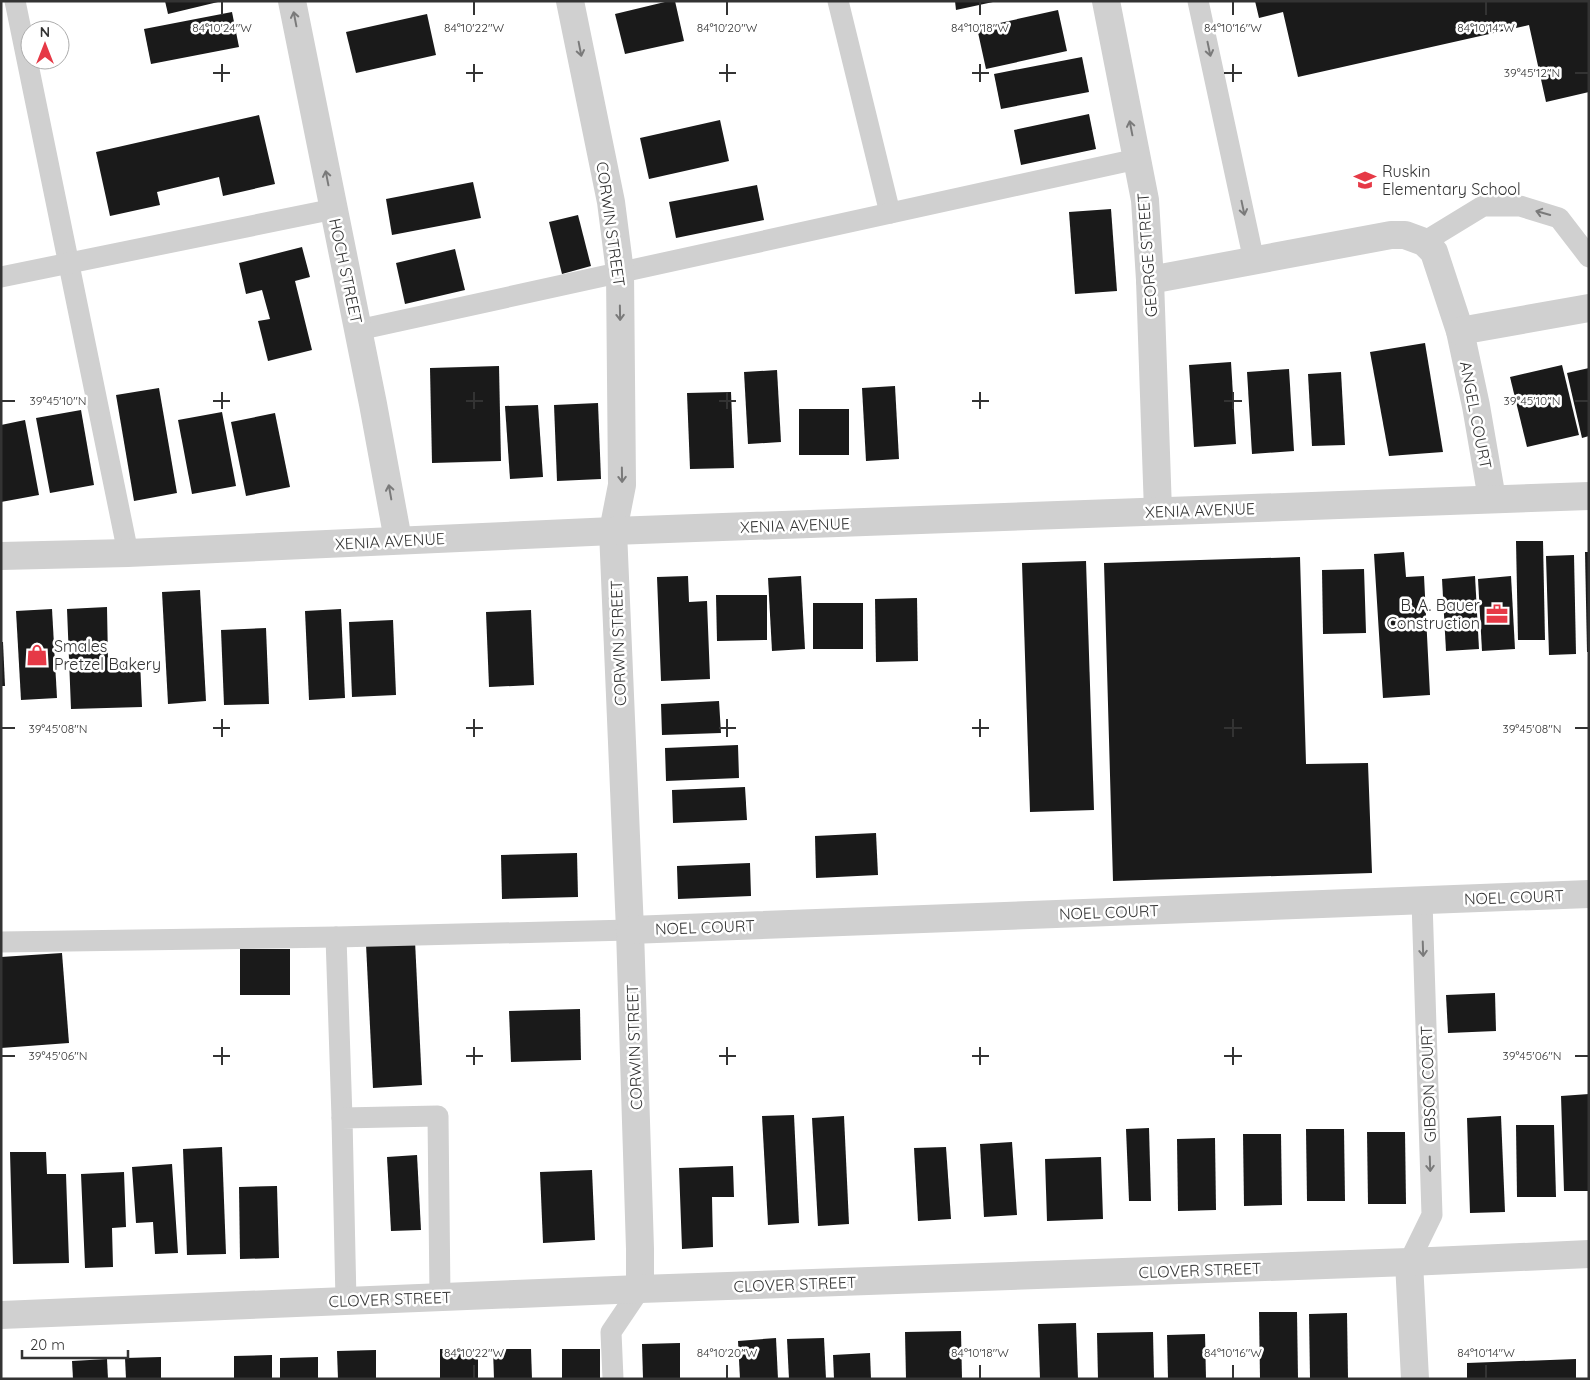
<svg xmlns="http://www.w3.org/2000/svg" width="1590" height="1380" font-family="Quicksand,sans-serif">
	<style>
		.building { fill: #1a1a1a }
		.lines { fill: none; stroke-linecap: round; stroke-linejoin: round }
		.service { stroke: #d0d0d0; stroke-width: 21 }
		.minor { stroke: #d0d0d0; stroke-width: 28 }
		.tertiary { stroke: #d0d0d0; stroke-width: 28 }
		.oneway { stroke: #7a7a7a }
		.ticks { fill: none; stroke: #333; stroke-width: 2 }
		.labels { text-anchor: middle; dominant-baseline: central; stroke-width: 5; stroke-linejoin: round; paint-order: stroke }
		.poi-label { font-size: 16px; fill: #333; stroke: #fff; text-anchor: start }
		.street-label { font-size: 16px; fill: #333; stroke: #fff }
		.ticks-label { font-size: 12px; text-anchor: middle; fill: #333; stroke: #fff; stroke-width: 5; stroke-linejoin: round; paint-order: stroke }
	</style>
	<rect width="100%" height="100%" fill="#fff"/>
	<g class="building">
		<polygon points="165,1 218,1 218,2 168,14"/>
		<polygon points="669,1 675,1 684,41 625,54 615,14"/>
		<polygon points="955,1 992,1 993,2 956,10"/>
		<polygon points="1255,1 1589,1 1589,92 1546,102 1529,25 1298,77 1283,12 1259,18"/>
		<polygon points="1058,10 1067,51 986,69 977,28"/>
		<polygon points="232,12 239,47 151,64 144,29"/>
		<polygon points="427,14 436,55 356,73 346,32"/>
		<polygon points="1082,57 1089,92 1001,109 994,74"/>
		<polygon points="1089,114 1096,149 1021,165 1014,130"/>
		<polygon points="259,115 275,184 223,196 219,177 157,192 160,205 110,216 96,152"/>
		<polygon points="720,120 729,161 649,179 640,138"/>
		<polygon points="473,182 481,218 392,235 386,199"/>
		<polygon points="757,185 764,220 676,238 669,202"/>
		<polygon points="1111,209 1117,291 1075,294 1069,212"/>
		<polygon points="578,215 591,266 562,274 549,222"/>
		<polygon points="302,247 310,277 295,281 312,350 268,361 258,321 270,319 262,290 246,294 239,263"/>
		<polygon points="455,249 465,290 405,304 396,263"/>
		<polygon points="1425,343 1443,452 1389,456 1370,352"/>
		<polygon points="1231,362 1236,444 1194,447 1189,365"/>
		<polygon points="1562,365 1579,435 1527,447 1510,377"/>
		<polygon points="499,366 501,461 432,463 430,368"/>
		<polygon points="1589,368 1589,436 1582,438 1567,373"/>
		<polygon points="1289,369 1294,451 1252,454 1247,372"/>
		<polygon points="777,370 781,442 748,444 744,372"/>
		<polygon points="1341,372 1345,445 1312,446 1308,374"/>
		<polygon points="895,386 899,459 866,461 862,388"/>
		<polygon points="159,388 177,493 134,501 116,395"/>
		<polygon points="731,392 734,468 690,469 687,393"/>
		<polygon points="598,403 601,479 557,481 554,405"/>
		<polygon points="538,405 543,477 510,479 505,406"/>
		<rect x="799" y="409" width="50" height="46"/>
		<polygon points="81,410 94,485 50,493 36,418"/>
		<polygon points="222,412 236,486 192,494 178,420"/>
		<polygon points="275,413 290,487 246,496 231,422"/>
		<polygon points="25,420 39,495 1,502 1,425"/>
		<polygon points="1516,541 1543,541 1545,640 1518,640"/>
		<polygon points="1404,552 1406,577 1424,576 1430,695 1383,698 1374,554"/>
		<polygon points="1585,552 1589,552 1589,652 1587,652"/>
		<polygon points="1574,555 1576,654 1549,655 1546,556"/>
		<polygon points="1300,557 1306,764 1368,763 1372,873 1113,881 1104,563"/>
		<polygon points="1086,561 1094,810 1030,812 1022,563"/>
		<polygon points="1364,569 1366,633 1323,634 1322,570"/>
		<polygon points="688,576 689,602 707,601 710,679 661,681 657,577"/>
		<polygon points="801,576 805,649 772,651 768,578"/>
		<polygon points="1475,576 1479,649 1446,651 1442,579"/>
		<polygon points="1511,576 1515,649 1482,651 1478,579"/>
		<polygon points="200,590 206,701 168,704 162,592"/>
		<polygon points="716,595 767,595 767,640 717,641"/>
		<polygon points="917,598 918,661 876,662 875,599"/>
		<rect x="813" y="603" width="50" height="46"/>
		<polygon points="107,607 108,661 140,660 142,707 71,709 67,609"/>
		<polygon points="52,609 57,698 21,700 16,611"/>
		<polygon points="341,609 345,698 309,700 305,611"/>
		<polygon points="531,610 534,685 489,687 486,612"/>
		<polygon points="393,620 396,695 352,697 349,622"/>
		<polygon points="266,628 269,704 224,705 221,630"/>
		<polygon points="1,642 3,642 5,686 1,686"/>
		<polygon points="719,701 721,733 662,735 661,704"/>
		<polygon points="738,745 739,778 666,781 665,748"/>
		<polygon points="745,787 747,820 673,823 672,790"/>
		<polygon points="876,833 878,875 816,878 815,836"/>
		<polygon points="577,853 578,897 502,899 501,855"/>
		<polygon points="750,863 751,896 678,899 677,866"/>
		<polygon points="415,941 422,1085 373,1088 366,944"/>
		<rect x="240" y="949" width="50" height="46"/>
		<polygon points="62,953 69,1043 1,1048 1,957"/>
		<polygon points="1495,993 1496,1031 1448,1033 1446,995"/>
		<polygon points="580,1009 581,1060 511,1062 509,1011"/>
		<polygon points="1589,1094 1589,1191 1564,1191 1561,1096"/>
		<polygon points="794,1115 799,1223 768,1225 762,1116"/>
		<polygon points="844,1116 849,1224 818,1226 812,1118"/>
		<polygon points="1501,1116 1505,1212 1470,1213 1467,1118"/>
		<polygon points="1516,1125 1554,1125 1556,1197 1517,1197"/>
		<polygon points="1149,1128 1151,1201 1129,1201 1126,1129"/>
		<polygon points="1306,1129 1344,1129 1345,1201 1307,1201"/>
		<polygon points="1367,1132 1405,1132 1406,1204 1368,1204"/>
		<polygon points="1243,1134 1281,1134 1282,1205 1244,1206"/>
		<polygon points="1215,1138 1216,1210 1178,1211 1177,1139"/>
		<polygon points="1012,1142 1017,1215 984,1217 980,1144"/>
		<polygon points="222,1147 226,1254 187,1255 183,1149"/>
		<polygon points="946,1147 951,1219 918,1221 914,1148"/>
		<polygon points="10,1152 46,1152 47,1174 66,1174 69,1263 13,1264"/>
		<polygon points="417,1155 421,1230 391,1231 387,1157"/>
		<polygon points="1101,1157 1103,1219 1047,1221 1045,1159"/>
		<polygon points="172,1164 178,1253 155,1254 153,1222 136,1223 132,1167"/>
		<polygon points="733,1166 734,1197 712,1197 713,1247 682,1249 679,1168"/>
		<polygon points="592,1170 595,1240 543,1243 540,1172"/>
		<polygon points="124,1172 126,1227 112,1228 113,1267 85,1268 81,1174"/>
		<polygon points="277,1186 279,1258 240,1259 239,1187"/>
		<polygon points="1259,1312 1297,1312 1298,1379 1260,1379"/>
		<polygon points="1347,1313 1348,1379 1310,1379 1309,1314"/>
		<polygon points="1076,1323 1078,1379 1040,1379 1038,1324"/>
		<polygon points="961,1331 962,1379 906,1379 905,1332"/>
		<polygon points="1153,1332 1154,1379 1098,1379 1097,1333"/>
		<polygon points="1205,1334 1206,1379 1168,1379 1167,1335"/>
		<polygon points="776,1338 778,1379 740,1379 738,1341"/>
		<polygon points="824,1338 826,1379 789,1379 787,1339"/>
		<polygon points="680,1343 680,1379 643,1379 642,1344"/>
		<rect x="440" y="1349" width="38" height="30"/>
		<polygon points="493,1349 531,1349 532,1379 494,1379"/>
		<rect x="562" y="1349" width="38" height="30"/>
		<polygon points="376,1350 376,1379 338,1379 337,1351"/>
		<polygon points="870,1353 871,1379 834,1379 833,1355"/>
		<polygon points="272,1355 272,1379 234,1379 234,1356"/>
		<polygon points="161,1357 161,1379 126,1379 125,1358"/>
		<polygon points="318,1357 318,1379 280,1379 280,1358"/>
		<polygon points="107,1359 108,1379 73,1379 72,1361"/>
		<polygon points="1576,1359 1576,1379 1467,1379 1467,1363"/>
	</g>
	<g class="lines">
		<g class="service">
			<polyline points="15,1 128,553"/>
			<polyline points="838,1 890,213"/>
			<polyline points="1198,1 1254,261"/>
			<polyline points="1424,242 1483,206 1520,206 1559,218 1589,257"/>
			<polyline points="1,277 334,209"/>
			<polyline points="358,330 1137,159"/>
			<polyline points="336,937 342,1118"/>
			<polyline points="1,942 336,937 630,930"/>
			<polyline points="1409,1262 1432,1215 1422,901"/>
			<polyline points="346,1301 342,1118 438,1116 440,1297"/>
			<polyline points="613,1379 611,1332 640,1289"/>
		</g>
		<g class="minor">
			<polyline points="292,1 373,404 398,540"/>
			<polyline points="570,1 611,202 620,272 622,485 613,531 630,930 640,1249 640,1289"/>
			<polyline points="1106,1 1145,200 1150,280 1158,511"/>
			<polyline points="1150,280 1391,235 1405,235 1424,242 1434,252 1460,331 1476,406 1492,499"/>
			<polyline points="1460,331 1589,308"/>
			<polyline points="630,930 1589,894"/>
			<polyline points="1409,1262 1415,1379"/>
			<polyline points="1,1315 640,1289 1409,1262 1589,1254"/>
		</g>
		<polyline class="tertiary" points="1,556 128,553 613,531 1589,496"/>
	</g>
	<defs><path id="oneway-shaft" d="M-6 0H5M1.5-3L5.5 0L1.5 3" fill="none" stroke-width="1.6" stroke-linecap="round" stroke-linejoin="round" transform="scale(1.25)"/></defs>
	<g class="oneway">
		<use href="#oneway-shaft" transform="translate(295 19) rotate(-101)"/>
		<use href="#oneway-shaft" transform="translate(580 49) rotate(79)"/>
		<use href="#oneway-shaft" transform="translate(1209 49) rotate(78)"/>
		<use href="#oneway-shaft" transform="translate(1131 128) rotate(-101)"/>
		<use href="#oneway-shaft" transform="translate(327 178) rotate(-101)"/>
		<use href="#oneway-shaft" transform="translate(1243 208) rotate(78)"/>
		<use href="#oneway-shaft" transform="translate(1543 213) rotate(-164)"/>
		<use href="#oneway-shaft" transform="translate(620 313) rotate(89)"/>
		<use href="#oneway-shaft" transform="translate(622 475) rotate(89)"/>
		<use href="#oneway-shaft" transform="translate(390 492) rotate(-100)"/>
		<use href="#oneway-shaft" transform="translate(1423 949) rotate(88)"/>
		<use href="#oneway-shaft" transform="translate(1430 1164) rotate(88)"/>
	</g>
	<path class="ticks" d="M222,2V15M474,2V15M727,2V15M980,2V15M1233,2V15M1486,2V15M222,64V82M474,64V82M727,64V82M980,64V82M1233,64V82M213,73H230M466,73H483M719,73H736M972,73H989M1224,73H1242M1575,73H1588M222,392V409M474,392V409M727,392V409M980,392V409M1233,392V409M2,401H15M213,401H230M466,401H483M719,401H736M972,401H989M1224,401H1242M1575,401H1588M222,719V737M474,719V737M727,719V737M980,719V737M1233,719V737M2,728H15M213,728H230M466,728H483M719,728H736M972,728H989M1224,728H1242M1575,728H1588M222,1047V1065M474,1047V1065M727,1047V1065M980,1047V1065M1233,1047V1065M2,1056H15M213,1056H230M466,1056H483M719,1056H736M972,1056H989M1224,1056H1242M1575,1056H1588M474,1365V1378M727,1365V1378M980,1365V1378M1233,1365V1378M1486,1365V1378"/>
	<defs>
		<g id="school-bare" transform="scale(1.725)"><path d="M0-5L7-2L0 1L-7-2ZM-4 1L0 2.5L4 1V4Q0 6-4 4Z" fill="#e63946" stroke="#fff" stroke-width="2.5" paint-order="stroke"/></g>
		<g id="office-bare" transform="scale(1.725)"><path d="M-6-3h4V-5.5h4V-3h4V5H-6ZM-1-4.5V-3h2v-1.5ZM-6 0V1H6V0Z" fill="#e63946" stroke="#fff" stroke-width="2.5" paint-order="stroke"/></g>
		<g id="shop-bare" transform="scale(1.725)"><path d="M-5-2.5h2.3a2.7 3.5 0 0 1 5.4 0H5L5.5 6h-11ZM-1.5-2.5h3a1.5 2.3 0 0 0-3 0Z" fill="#e63946" stroke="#fff" stroke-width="2.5" paint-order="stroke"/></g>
	</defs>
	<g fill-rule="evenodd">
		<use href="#school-bare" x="1365" y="180"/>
		<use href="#office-bare" x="1497" y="614"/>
		<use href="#shop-bare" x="37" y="655"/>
	</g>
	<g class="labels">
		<g class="poi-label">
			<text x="1382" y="171">Ruskin<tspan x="1382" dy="18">Elementary School</tspan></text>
			<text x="1480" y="605" text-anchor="end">B. A. Bauer<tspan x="1480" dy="18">Construction</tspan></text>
			<text x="54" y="646">Smales<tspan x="54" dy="18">Pretzel Bakery</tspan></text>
		</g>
		<g class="street-label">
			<text transform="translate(611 224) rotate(82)">CORWIN STREET</text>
			<text transform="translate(1147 255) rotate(-94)">GEORGE STREET</text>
			<text transform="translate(346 271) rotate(78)">HOCH STREET</text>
			<text transform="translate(1476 415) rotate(79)">ANGEL COURT</text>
			<text transform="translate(1200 510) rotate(-2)">XENIA AVENUE</text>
			<text transform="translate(795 525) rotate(-2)">XENIA AVENUE</text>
			<text transform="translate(390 541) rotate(-3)">XENIA AVENUE</text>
			<text transform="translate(618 643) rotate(-92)">CORWIN STREET</text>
			<text transform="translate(1514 897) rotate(-2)">NOEL COURT</text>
			<text transform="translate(1109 912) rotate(-2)">NOEL COURT</text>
			<text transform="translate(705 927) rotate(-2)">NOEL COURT</text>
			<text transform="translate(634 1047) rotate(-92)">CORWIN STREET</text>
			<text transform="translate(1428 1084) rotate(-92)">GIBSON COURT</text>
			<text transform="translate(1200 1270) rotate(-2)">CLOVER STREET</text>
			<text transform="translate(795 1284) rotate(-2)">CLOVER STREET</text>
			<text transform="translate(390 1299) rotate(-2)">CLOVER STREET</text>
		</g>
	</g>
	<g class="ticks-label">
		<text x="222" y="32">84°10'24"W</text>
		<text x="474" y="32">84°10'22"W</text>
		<text x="727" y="32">84°10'20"W</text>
		<text x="980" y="32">84°10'18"W</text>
		<text x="1233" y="32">84°10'16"W</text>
		<text x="1486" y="32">84°10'14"W</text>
		<text x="1532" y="77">39°45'12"N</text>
		<text x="58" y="405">39°45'10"N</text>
		<text x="1532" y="405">39°45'10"N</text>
		<text x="58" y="733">39°45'08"N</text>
		<text x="1532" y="733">39°45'08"N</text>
		<text x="58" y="1060">39°45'06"N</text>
		<text x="1532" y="1060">39°45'06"N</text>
		<text x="474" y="1357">84°10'22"W</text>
		<text x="727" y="1357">84°10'20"W</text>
		<text x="980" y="1357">84°10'18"W</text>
		<text x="1233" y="1357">84°10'16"W</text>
		<text x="1486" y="1357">84°10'14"W</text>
	</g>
	<rect width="1590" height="1380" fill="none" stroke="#333333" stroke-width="5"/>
	<g transform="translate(45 45)"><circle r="24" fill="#ffffff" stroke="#adadad"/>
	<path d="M0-4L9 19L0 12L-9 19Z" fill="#e63946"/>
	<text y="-8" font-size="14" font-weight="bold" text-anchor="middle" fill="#333333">N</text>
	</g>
	<path d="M22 1350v8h106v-8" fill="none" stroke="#333333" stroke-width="2.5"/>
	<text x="30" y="1350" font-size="15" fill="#333333" stroke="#ffffff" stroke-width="4" paint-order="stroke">20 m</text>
</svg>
